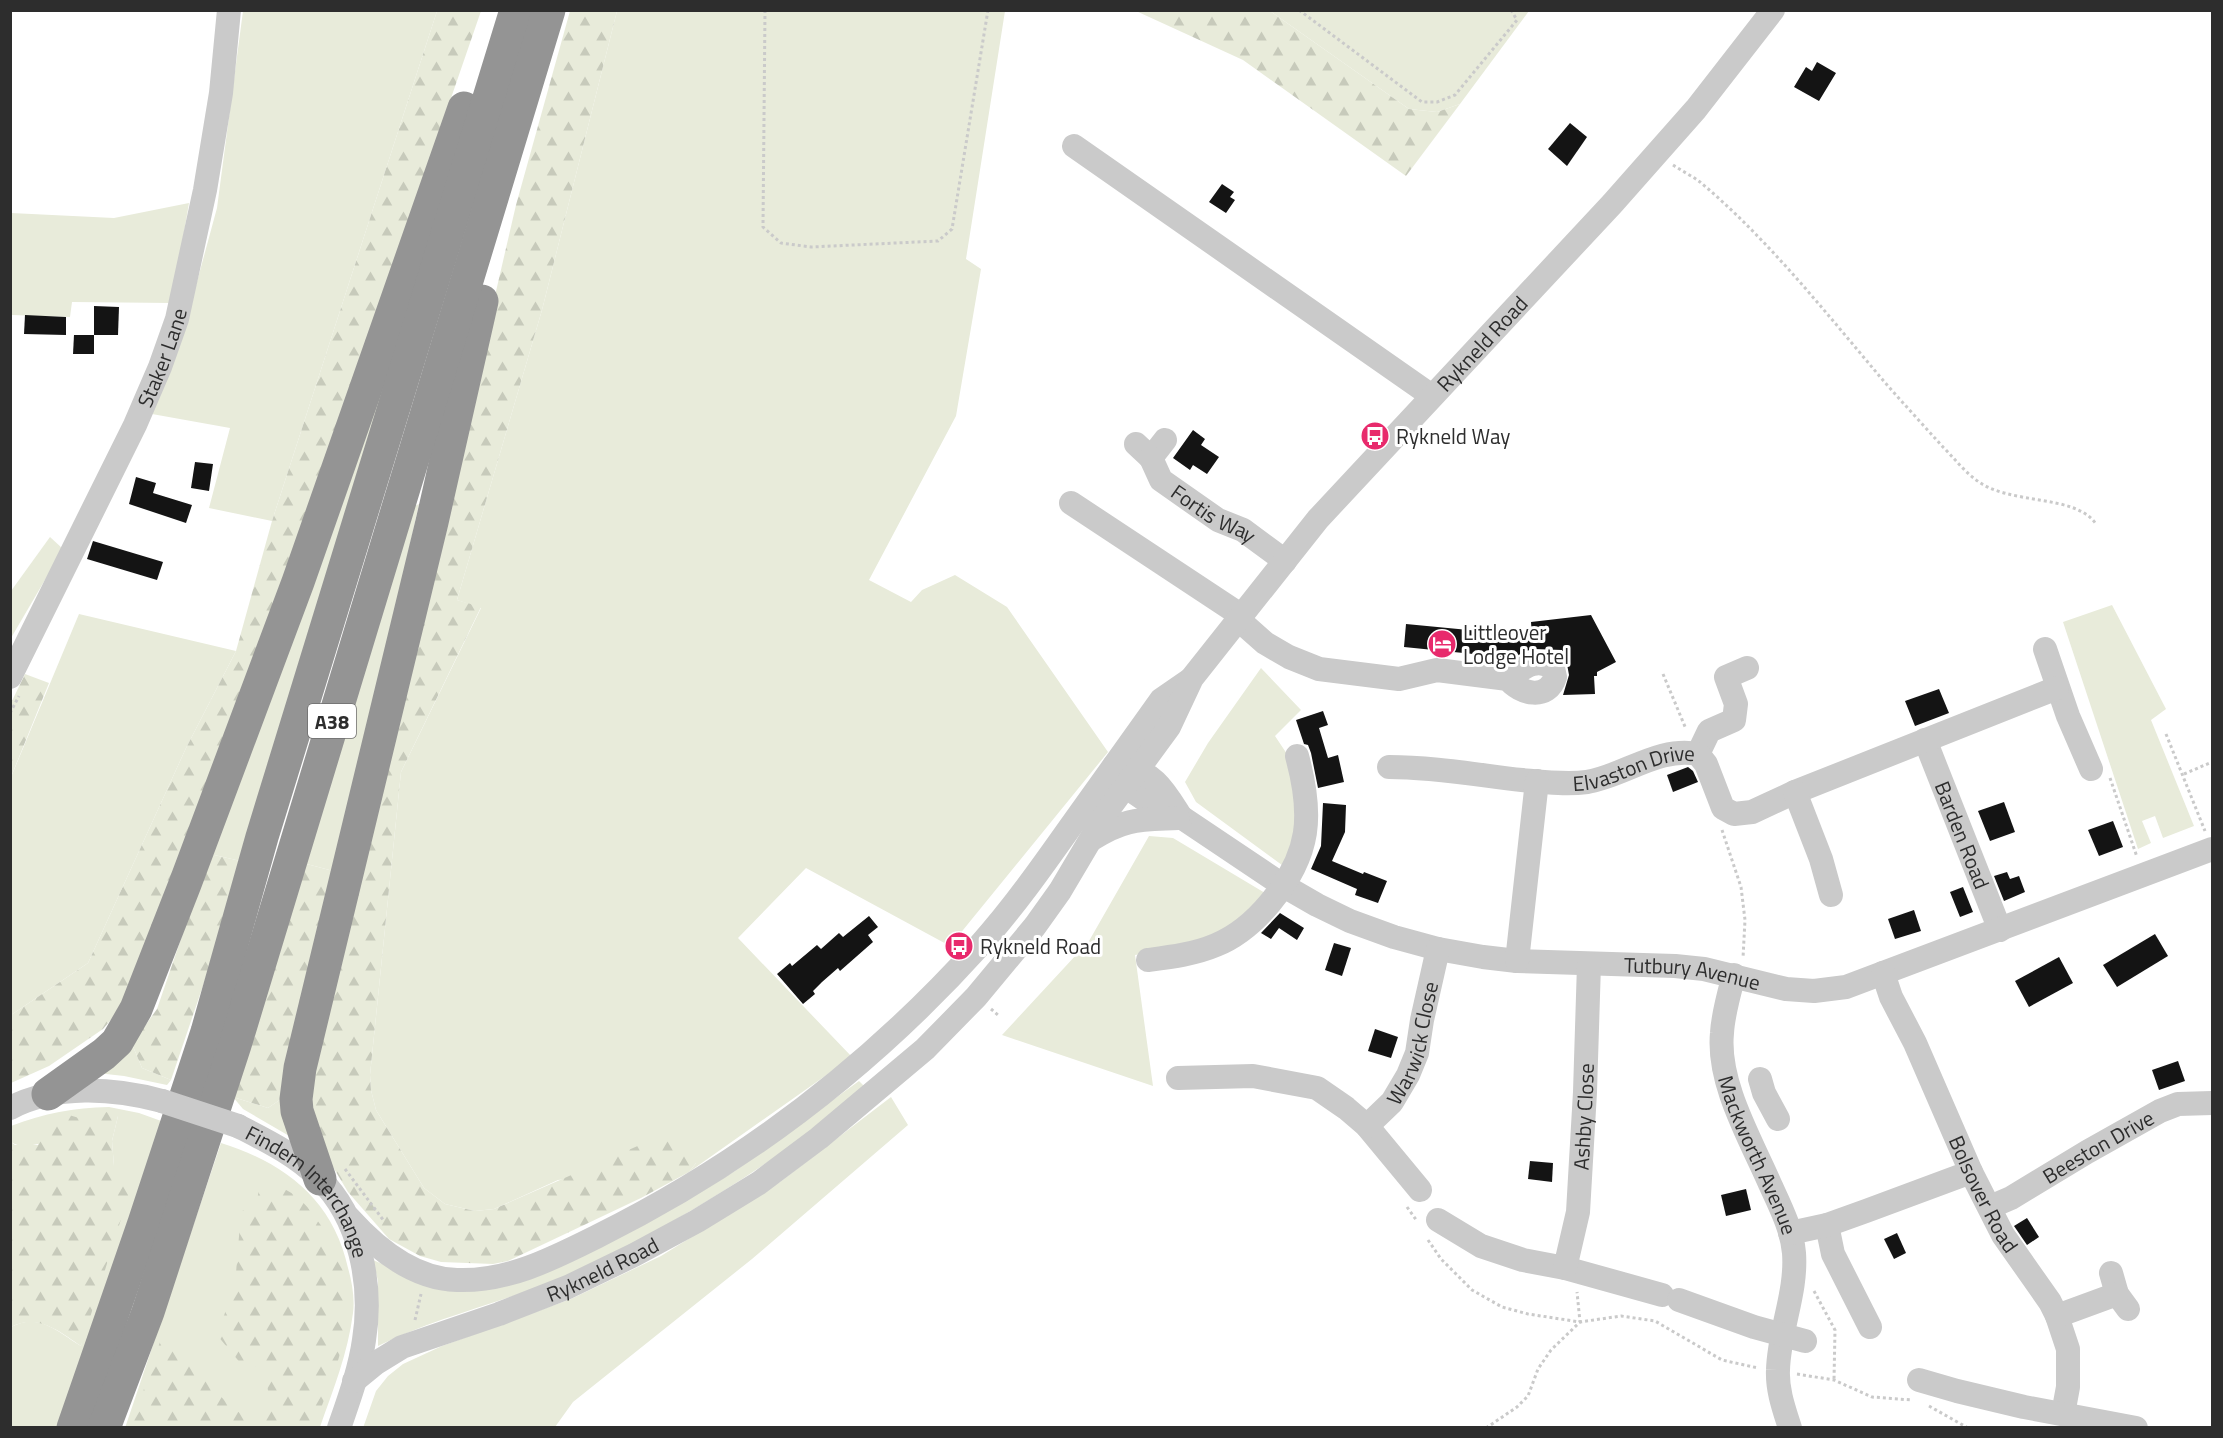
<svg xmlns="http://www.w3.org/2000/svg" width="2223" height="1438" font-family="'Titillium Web',sans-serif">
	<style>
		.grass { fill: #e8ebda }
		.forest { fill: url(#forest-firs) }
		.building { fill: #141414 }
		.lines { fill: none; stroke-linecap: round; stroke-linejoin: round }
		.path { stroke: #cacaca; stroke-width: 3; stroke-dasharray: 3 3; stroke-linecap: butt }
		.minor { stroke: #cacaca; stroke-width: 24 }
		.highway { stroke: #949494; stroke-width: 33 }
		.minor-bridge { stroke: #cacaca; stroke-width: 24 }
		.labels { text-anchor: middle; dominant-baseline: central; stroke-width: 6; stroke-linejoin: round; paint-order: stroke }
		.shield { fill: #fff; stroke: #6c6c6c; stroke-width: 1.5 }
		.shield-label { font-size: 20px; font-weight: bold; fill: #2d2d2d }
		.street-label { font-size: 21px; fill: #2d2d2d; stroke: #fff }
		.poi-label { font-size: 21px; fill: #2d2d2d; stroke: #fff; text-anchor: start }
	</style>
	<defs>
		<pattern id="forest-firs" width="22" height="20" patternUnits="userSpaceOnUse" patternTransform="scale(1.5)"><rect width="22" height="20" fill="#e8ebda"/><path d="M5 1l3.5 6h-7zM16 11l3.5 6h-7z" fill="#c7cabb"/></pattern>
	</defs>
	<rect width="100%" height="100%" fill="#fff"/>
	<g class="grass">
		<polygon points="243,11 437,11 272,521 209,508 230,428 152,414 182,337 217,208"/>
		<polygon points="617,11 1005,11 966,259 981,269 956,416 869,580 911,602 922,590 955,575 1007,607 1108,752 950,946 806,868 738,938 852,1057 689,1172 696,1163 558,1180 494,1209 475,1211 445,1204 424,1188 376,1110 371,1090 370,1075 401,772 481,608 457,600 542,310"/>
		<polygon points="1270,11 1529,11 1460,104 1437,112 1409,109"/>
		<polygon points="189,203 172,303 72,302 70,317 12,315 11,337 11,213 114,218"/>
		<polygon points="381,377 390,377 245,862 210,854"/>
		<polygon points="419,504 337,872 303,863 410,508"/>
		<polygon points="50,537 63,549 11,638 11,591"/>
		<polygon points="2112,605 2166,709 2151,720 2194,826 2163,838 2155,816 2142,821 2151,843 2138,849 2063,622"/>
		<polygon points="79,614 236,651 186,748 88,963 11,1015 11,777"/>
		<polygon points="1261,668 1301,710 1275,736 1287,754 1296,782 1297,834 1286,868 1196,802 1185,782 1208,743"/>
		<path d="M1149,836L1173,838L1265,893C1253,906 1240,922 1224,930C1196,944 1165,951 1135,955L1153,1086L1002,1035L1089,941Z"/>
		<polygon points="132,1044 142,1068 171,1080 167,1085 124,1076 97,1073"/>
		<path d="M859,1081L863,1085L862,1091C833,1113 805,1137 775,1157C714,1199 649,1237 582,1269C516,1300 443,1314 378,1346V1281L373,1260L441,1289L670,1210L735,1171Z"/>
		<polygon points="287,1095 291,1137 243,1109 233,1097 268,1108"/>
		<polygon points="891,1097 908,1125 752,1259 573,1402 555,1427 363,1428 376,1391 388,1376 403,1364 442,1346 571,1299 661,1256 780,1182"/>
		<path d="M109,1107L139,1113L164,1122L57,1427L11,1428V1327C39,1312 58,1332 81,1346L114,1166L112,1141L118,1116C113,1116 105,1115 100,1117C76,1124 34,1157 11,1142V1126C45,1113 73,1108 109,1107Z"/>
		<path d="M221,1143C285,1163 333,1200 348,1268C352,1282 355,1299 353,1313C348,1353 333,1390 320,1427L125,1428Z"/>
	</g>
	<g class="forest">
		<polygon points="437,11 481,11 326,461 128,1000 103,1029 49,1066 11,1083 11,1015 88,963 186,748 236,651 272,521"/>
		<path d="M570,11H617L542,310L457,600L481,607L401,772L370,1075L371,1090L376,1110L424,1188L445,1204L475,1211L494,1209L649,1141C668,1141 693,1139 696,1163L689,1172L641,1198L508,1261L493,1264L441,1262L420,1256L389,1239L348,1192L330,1162L308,1103L516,205Z"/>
		<polygon points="1136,11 1270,11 1409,109 1437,112 1460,104 1406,176 1243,60"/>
		<polygon points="25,674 49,683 11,777 11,703"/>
		<polygon points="210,854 245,862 171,1080 142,1068 132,1044 157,1009"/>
		<polygon points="303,863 337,872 287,1095 268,1108 233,1097"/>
		<path d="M94,1111L101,1116L106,1112L118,1116L112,1141L114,1166L134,1178L81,1346C59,1331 37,1313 11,1327V1142L15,1145H38L44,1126L69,1115L79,1118Z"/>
		<path d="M261,1180C296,1191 304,1200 324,1230C370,1299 339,1359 314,1427H131L160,1342C167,1346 177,1350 184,1356C210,1380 223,1409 259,1423L269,1395L263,1367L242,1365L217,1335L235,1285L241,1212L257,1200Z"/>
	</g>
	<g class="building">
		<polygon points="1817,62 1836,73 1819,101 1794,87 1806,67 1812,71"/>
		<polygon points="1570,123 1587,137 1567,166 1548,149"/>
		<polygon points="1222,184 1234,192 1230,197 1235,200 1226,213 1209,202"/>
		<polygon points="94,306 119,307 118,335 94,335"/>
		<polygon points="25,315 66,317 66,335 24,334"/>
		<polygon points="74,335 94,335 94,354 73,354"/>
		<polygon points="1193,430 1205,439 1201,445 1219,457 1207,474 1193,465 1190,470 1173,458"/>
		<polygon points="195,462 213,464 209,491 191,488"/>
		<polygon points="136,477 156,483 153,493 192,505 186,523 129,504"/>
		<polygon points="93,541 163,562 157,580 87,559"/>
		<polygon points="1591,615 1616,662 1597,672 1597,676 1594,676 1595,694 1563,695 1569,675 1567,664 1562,657 1562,650 1534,649 1526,651 1513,658 1404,647 1406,624 1532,636 1531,622"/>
		<polygon points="1939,689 1949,713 1915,726 1905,701"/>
		<polygon points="1323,711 1328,725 1319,728 1328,758 1338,755 1344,782 1318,788 1311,753 1308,745 1304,744 1296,720"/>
		<polygon points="1688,767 1693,771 1698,782 1673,792 1667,775"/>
		<polygon points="2004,802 2015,832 1990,841 1978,811"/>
		<polygon points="1323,803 1346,805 1345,832 1332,861 1363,874 1364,872 1387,881 1378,903 1355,895 1357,889 1311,869 1321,846"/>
		<polygon points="2113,821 2123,847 2099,856 2088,830"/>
		<polygon points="2007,872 2010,879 2019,876 2025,892 2004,901 1994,876"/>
		<polygon points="1963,887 1973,912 1960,917 1950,892"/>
		<polygon points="1914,910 1921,931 1895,939 1888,919"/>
		<polygon points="1280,913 1304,928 1297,940 1279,928 1271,939 1261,933"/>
		<polygon points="869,916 878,927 868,935 873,942 840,971 838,968 822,982 813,991 815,994 803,1004 777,974 790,963 792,966 817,945 821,949 839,933 843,937"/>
		<polygon points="2155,934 2168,956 2117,987 2103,965"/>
		<polygon points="1334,943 1351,948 1342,976 1325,970"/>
		<polygon points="2059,957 2073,983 2029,1007 2015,981"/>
		<polygon points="1375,1029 1398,1037 1391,1058 1368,1051"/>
		<polygon points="2178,1061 2185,1081 2159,1090 2152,1070"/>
		<polygon points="1530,1161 1553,1163 1552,1182 1528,1179"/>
		<polygon points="1746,1189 1751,1210 1726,1216 1721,1195"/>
		<polygon points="2027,1218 2039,1237 2027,1245 2014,1226"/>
		<polygon points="1897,1233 1906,1253 1894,1259 1884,1239"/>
	</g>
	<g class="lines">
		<g class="path">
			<polyline points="765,10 763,227 781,243 811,247 938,241 952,229 988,10"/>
			<polyline points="1299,10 1422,102 1437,102 1455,95 1517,20 1511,10"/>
			<path d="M1673,165C1682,171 1692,176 1700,182C1767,238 1826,313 1882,379C1902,402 1923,425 1943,447C1954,458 1963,470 1975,479C2007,506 2075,493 2096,524"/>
			<polyline points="1663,674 1686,729"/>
			<polyline points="10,713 19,696"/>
			<polyline points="2166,734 2205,831"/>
			<polyline points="2184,774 2212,762"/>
			<polyline points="2110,778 2137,857"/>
			<polyline points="1722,830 1741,887 1745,920 1743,958"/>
			<polyline points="991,1009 999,1016"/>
			<polyline points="345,1169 384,1221"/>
			<polyline points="1407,1207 1417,1221"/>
			<polyline points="1428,1240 1441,1259 1472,1290 1502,1307 1528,1314 1580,1322 1621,1316 1655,1321 1722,1360 1758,1368"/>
			<polyline points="1814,1291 1835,1330 1834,1380"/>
			<polyline points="415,1320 421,1294"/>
			<polyline points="1797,1374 1834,1380 1872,1397 1912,1400"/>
			<polyline points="1929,1406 1968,1428"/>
			<polyline points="1486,1428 1517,1407 1528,1396 1538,1369 1551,1350 1580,1322 1577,1292"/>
		</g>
		<g class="minor">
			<polyline points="1074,146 1432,396"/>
			<polyline points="1136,444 1151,458 1165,440"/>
			<path id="s1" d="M1151,458L1161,480L1218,520L1243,530L1285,561"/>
			<polyline points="1071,503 1242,616"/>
			<path d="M1239,620L1265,643L1289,657L1319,669L1399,679L1437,670L1508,679C1522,669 1536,656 1553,668L1555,677C1548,701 1520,694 1508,679"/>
			<polyline points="2045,649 2068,716 2091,769"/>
			<path id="s2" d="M10,677L135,425L160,367L177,319L205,190L221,93L229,10"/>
			<path id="s3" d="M1925,740L2000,930"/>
			<polyline points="1698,754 1709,731 1734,720 1736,704 1726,677 1747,668"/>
			<path id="s4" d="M1114,766L1125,786L1144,799L1181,817L1284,886L1317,905L1350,921L1394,937L1438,949L1483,957L1517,961L1675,966L1704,969L1786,989L1814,991L1846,987L2212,849"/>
			<path d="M1122,767C1155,771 1165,792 1181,817"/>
			<path id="s5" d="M1389,767C1433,767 1478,775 1522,780C1543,782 1566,785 1587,782C1624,776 1659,746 1698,754L1706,764L1723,808L1734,814L1752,812L1795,792L2057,688"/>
			<polyline points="1795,792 1821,859 1831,895"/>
			<path d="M1092,839C1126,818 1139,820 1178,818"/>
			<path d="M1148,960C1171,957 1195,954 1216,945C1238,936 1255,921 1270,903C1311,854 1313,815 1297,756"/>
			<polyline points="1517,961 1537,781"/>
			<path id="s6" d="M1883,973L1891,997L1915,1043L1971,1172L2003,1235L2050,1302L2057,1316L2068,1349V1387L2063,1414"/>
			<path id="s7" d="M1734,975C1729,994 1723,1014 1722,1033C1717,1083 1751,1140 1770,1184C1780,1206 1792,1229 1794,1253C1797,1293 1779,1330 1778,1370C1777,1390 1784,1409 1790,1428"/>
			<polyline points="1178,1078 1253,1076 1317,1088 1346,1108 1367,1126 1420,1190"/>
			<polyline points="1760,1079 1764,1093 1778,1119"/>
			<path d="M10,1108C56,1084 113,1088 162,1101"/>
			<path id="s8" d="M238,1126C267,1141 296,1155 319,1178C360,1218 373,1284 364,1340C360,1369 349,1399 339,1428"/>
			<path id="s9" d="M1367,1126L1392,1102L1408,1075L1417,1053L1422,1020L1438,949"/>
			<path id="s10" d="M1990,1207L2011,1198L2087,1152L2160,1111L2178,1104L2212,1103"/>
			<path d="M349,1218C376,1248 414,1279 457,1280C508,1282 554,1258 598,1236C743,1164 872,1065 980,945C1013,908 1042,867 1071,826C1101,784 1131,742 1161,700L1190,680"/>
			<polyline points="1438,1220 1481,1246 1523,1260 1565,1268 1662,1295"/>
			<polyline points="1827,1225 1833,1254 1870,1327"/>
			<polyline points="1790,1233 1827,1225 1866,1211 1971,1172"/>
			<path id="s11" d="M1565,1268L1578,1212L1585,1092L1589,964"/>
			<polyline points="2111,1273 2117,1294 2128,1309"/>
			<polyline points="1679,1300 1754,1327 1805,1341"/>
			<polyline points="2057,1316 2117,1294"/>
			<polyline points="1919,1380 1957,1391 2024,1407 2136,1428"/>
			<path id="s12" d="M354,1381L376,1363L402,1347L499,1314L568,1287L634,1255L697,1221L759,1183L819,1138L925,1049L976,997L1035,926L1060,891L1108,810L1169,727L1192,678L1318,519L1612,204L1696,109L1773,10"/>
		</g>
		<g class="highway">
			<polyline points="48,1094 104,1054 117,1042 136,1009 185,884 298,582 464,108"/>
			<polyline points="320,1179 297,1111 296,1099 300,1068 432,522 482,301"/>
			<polyline points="73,1428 144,1223 207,1032 262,837 516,10"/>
			<polyline points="104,1428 148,1312 235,1045 549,10"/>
		</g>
		<polyline class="minor-bridge" points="162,1101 238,1126"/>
	</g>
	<defs>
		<g id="bus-disc" transform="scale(1.5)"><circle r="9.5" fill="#e82a6c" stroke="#fff"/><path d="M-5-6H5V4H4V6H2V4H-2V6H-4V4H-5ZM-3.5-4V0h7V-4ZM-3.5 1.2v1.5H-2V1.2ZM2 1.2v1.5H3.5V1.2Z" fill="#fff"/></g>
		<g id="hotel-disc" transform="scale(1.5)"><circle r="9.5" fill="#e82a6c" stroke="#fff"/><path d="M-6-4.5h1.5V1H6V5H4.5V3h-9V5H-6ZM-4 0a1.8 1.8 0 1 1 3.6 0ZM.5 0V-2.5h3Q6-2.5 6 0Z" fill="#fff"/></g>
	</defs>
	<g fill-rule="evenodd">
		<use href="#bus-disc" x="1375" y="436"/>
		<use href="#hotel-disc" x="1442" y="644"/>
		<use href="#bus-disc" x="959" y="946"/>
	</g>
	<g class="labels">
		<rect class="shield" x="308" y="704" width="48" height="34" rx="4.5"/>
		<g class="shield-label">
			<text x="332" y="721">A38</text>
		</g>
		<g class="street-label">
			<text stroke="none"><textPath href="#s12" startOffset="1569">Rykneld Road</textPath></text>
			<text stroke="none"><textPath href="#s2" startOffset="354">Staker Lane</textPath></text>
			<text stroke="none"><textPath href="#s1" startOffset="87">Fortis Way</textPath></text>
			<text stroke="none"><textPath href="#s5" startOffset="248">Elvaston Drive</textPath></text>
			<text stroke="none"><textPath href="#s3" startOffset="102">Barden Road</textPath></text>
			<text stroke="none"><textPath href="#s4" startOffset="634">Tutbury Avenue</textPath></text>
			<text stroke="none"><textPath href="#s9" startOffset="98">Warwick Close</textPath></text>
			<text stroke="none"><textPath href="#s11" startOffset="153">Ashby Close</textPath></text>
			<text stroke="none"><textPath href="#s10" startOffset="124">Beeston Drive</textPath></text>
			<text stroke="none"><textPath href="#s7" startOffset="188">Mackworth Avenue</textPath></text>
			<text stroke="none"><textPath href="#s6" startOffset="243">Bolsover Road</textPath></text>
			<text stroke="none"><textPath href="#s8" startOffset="99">Findern Interchange</textPath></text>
			<text stroke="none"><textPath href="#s12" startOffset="274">Rykneld Road</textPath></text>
		</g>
		<g class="poi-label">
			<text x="1396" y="436">Rykneld Way</text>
			<text x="1463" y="632">Littleover<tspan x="1463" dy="24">Lodge Hotel</tspan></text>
			<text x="980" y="946">Rykneld Road</text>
		</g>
	</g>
	<rect width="2223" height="1438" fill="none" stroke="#2d2d2d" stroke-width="24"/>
</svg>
